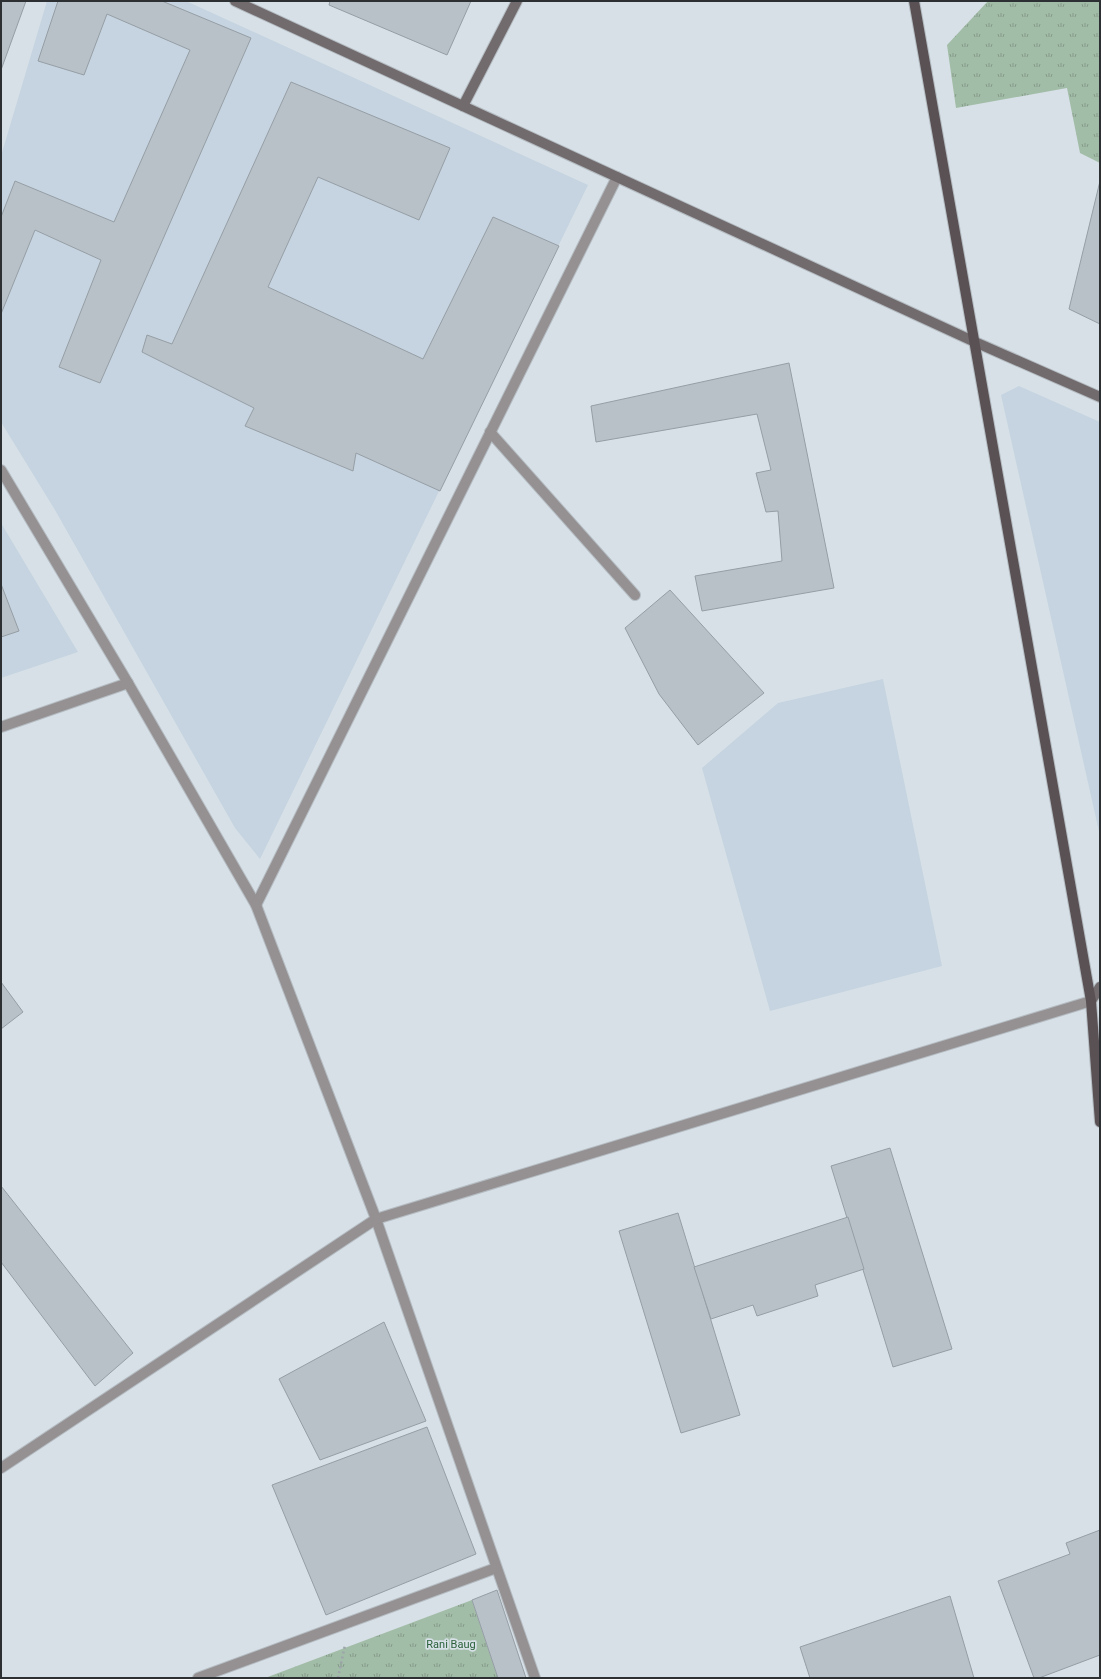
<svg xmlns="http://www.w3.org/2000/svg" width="1101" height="1679" font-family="Roboto,sans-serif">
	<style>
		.built { fill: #c5d4e0 }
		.grass { fill: url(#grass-tufts) }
		.building { fill: #b9c1c8; stroke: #969ea5 }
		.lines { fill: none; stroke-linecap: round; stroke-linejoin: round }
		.lane-casing { stroke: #b5bdc3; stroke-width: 12 }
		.street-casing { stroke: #b5bdc3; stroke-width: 12 }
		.secondary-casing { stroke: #b5bdc3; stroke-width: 12 }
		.primary-casing { stroke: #b5bdc3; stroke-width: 12 }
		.path { stroke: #9da4aa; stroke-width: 2.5; stroke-dasharray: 2 3; stroke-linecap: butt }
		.lane { stroke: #959091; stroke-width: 10 }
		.street { stroke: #959091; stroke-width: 10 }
		.secondary { stroke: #726b6d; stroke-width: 10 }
		.primary { stroke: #595153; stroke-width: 10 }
		.labels { text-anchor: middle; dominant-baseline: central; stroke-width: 3.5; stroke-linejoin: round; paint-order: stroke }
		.park-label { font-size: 11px; fill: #2a6039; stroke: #d7e0e7 }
	</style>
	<defs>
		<pattern id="grass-tufts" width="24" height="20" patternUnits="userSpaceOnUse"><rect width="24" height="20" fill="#a2bda7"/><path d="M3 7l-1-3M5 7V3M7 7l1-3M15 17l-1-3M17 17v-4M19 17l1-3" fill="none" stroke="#849a89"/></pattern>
	</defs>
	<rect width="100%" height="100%" fill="#d7e0e7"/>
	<g class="built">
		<polygon points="47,1 186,1 588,185 260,859 235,828 55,510 1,422 1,156"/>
		<polygon points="1019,386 1100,422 1100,836 1001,395"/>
		<polygon points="1,523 78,652 1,678"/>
		<polygon points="883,679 942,966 770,1011 702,768 778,703"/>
	</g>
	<g class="grass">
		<polygon points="988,1 1100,1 1100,163 1080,153 1067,88 956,108 947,45"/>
		<polygon points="472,1600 498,1678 265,1678"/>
	</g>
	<g class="building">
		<polygon points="1,1 26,1 1,70"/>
		<polygon points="58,1 162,1 251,38 100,383 59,367 101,260 35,230 1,314 1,217 15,181 114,222 190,50 107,14 84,75 38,61"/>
		<polygon points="330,1 471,1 447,55 329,5"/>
		<polygon points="291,82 450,148 419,220 318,177 268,287 423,359 493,217 559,246 440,491 356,453 353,471 245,426 254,408 142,352 147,335 172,344"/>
		<polygon points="1100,181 1100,324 1069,309"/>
		<polygon points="789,363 834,588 702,611 695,576 782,561 778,511 766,512 756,473 771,470 757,414 596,442 591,406"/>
		<polygon points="1,584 19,631 1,637"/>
		<polygon points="670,590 764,693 698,745 659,694 625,628"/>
		<polygon points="1,982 23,1012 1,1029"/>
		<polygon points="890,1148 952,1349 893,1367 831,1166"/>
		<polygon points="1,1186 133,1353 95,1386 1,1262"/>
		<polygon points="678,1213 740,1415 681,1433 619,1231"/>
		<polygon points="848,1217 864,1269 815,1285 818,1296 757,1316 753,1305 711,1319 694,1267"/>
		<polygon points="384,1322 426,1421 320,1460 279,1379"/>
		<polygon points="427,1427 476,1554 326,1615 272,1485"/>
		<polygon points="1100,1530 1100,1655 1039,1678 1034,1678 998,1581 1070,1554 1066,1543"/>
		<polygon points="497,1590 526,1678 498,1678 472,1600"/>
		<polygon points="950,1596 974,1678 810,1678 800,1647"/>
	</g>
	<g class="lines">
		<g class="lane-casing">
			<polyline id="lane" points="490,432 635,595"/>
		</g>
		<g class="street-casing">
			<g id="street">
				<polyline points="1,470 128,683 256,905 376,1219 535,1678"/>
				<polyline points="1,727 128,683"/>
				<polyline points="256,905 617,177"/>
				<polyline points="1,1468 376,1219 1091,1001"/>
				<polyline points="198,1678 496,1568"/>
			</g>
		</g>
		<g class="secondary-casing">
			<g id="secondary">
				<polyline points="235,1 975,342 1100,397"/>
				<polyline points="463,106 517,1"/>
				<polyline points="1091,1001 1100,987"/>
			</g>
		</g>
		<g class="primary-casing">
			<polyline id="primary" points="914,1 1091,1001 1100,1122"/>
		</g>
		<polyline class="path" points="338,1678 345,1645"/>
		<use href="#lane" class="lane"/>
		<use href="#street" class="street"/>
		<use href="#secondary" class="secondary"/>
		<use href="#primary" class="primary"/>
	</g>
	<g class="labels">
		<g class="park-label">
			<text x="451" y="1644">Rani Baug</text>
		</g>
	</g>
	<rect width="1101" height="1679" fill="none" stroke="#2d3033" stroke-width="4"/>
</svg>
